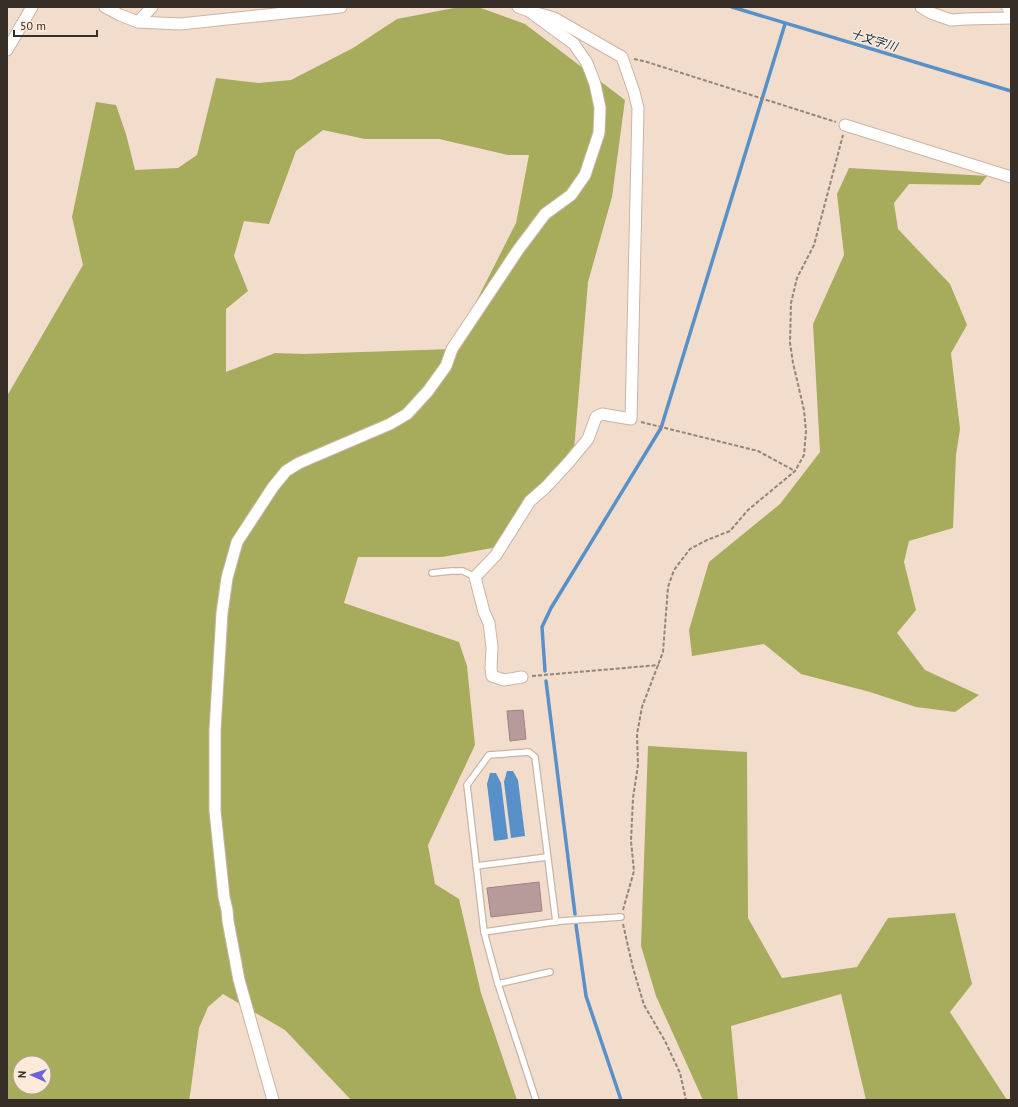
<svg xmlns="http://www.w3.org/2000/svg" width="1018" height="1107" font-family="'PT Sans','Noto Sans JP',sans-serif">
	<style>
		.forest { fill: #a7ac5d; fill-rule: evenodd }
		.water { fill: #5891c9 }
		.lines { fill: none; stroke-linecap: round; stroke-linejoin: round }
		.stream { stroke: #5891c9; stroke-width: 3.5 }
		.building { fill: #b79b9a; stroke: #9e8382 }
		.lane-casing { stroke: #cab5a5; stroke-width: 8 }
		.street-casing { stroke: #cab5a5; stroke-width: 13 }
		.secondary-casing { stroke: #cab5a5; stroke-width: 18 }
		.path { stroke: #948579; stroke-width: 2; stroke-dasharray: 4 2; stroke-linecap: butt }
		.lane { stroke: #fff; stroke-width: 5.5 }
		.street { stroke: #fff; stroke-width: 11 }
		.secondary { stroke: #fff; stroke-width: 16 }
		.labels { text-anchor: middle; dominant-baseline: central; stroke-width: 3; stroke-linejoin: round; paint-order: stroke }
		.water-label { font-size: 12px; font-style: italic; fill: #022f53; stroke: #ffe9d8 }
	</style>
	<rect width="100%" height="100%" fill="#f2dccb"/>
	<g class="forest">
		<path d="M459,7H478L525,24L625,100L612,197L588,282L574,450L498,547L442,557H358L344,603L459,642L467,666L475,745L428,845L435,884L459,899L481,993L517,1100H351L285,1030L223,994L208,1007L199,1028L190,1095L189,1100H7V396L83,265L72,217L96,102L116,105L126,134L135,170L178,168L197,155L216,78L258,83L291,80L353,48L397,19ZM323,130L365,139H439L508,155H529L516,223L452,349L303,354L275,353L226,372V309L248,291L234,256L244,221L269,224L296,151ZM20,1063H44V1087H20Z"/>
		<polygon points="849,168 987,176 980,185 909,184 894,203 898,229 950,284 967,325 951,353 960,429 956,455 953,528 909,541 904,562 916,610 897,633 925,670 979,695 955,712 916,707 870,692 801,674 764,644 692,656 689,630 709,562 780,504 820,452 813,324 844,255 837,194"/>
		<polygon points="648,746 747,752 748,918 782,978 857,967 888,918 955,913 972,984 950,1012 1007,1100 866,1100 841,994 731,1026 738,1100 703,1100 656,996 641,946"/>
	</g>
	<g class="water">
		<polygon points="507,771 513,771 518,780 525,836 511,838 504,782"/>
		<polygon points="490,773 496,773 501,783 508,839 494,841 487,784"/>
	</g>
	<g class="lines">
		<g class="stream">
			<polyline points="732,7 1011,91"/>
			<polyline points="545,671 542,627 551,608 661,428 785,24"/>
			<polyline points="546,681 575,914"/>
			<polyline points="576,925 586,996 621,1100"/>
		</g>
	</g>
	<g class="building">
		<polygon points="523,710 526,739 510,741 507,711"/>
		<polygon points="539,882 542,911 491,917 487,888"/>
	</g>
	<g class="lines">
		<g class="lane-casing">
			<g id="lane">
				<polyline points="432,573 451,571 463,571 475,577"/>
				<polyline points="476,866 547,857"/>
				<polyline points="484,932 561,921 621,917"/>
				<polyline points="498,984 550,972"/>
				<polyline points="536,1100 498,984 484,932 467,785 489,755 529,752 535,757 556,922"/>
			</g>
		</g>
		<g class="street-casing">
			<g id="street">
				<polyline points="105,7 120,15 138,22 180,24 341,7"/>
				<polyline points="518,7 529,11 554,18 622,57 634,92 638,108 631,419 602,414 596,417 588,439 569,462 546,487 530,501 496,555 475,577 484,612 489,623 492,647 491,668 492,676 504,680 522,677"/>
				<polyline points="921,7 931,13 951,20 966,19 1011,18"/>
				<polyline points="138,22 152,7"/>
				<polyline points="7,50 32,7"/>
				<polyline points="845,125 1011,177"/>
				<polyline points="273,1100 239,980 228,921 227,910 224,897 215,811 215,730 222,613 227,578 237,542 273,487 286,471 299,463 390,424 407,414 428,391 446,366 452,349 518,250 545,214 571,195 585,175 599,133 600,108 595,84 587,63 574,44 529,11"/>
			</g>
		</g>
		<g class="secondary-casing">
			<polyline id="secondary" points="1010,7 1011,8"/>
		</g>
		<g class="path">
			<polyline points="634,59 647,62 836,122"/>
			<polyline points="641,422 758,451 795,471"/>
			<polyline points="532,676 659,665"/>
			<polyline points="623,910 634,871 631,841 633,798 638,765 637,734 642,707 663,652 668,587 674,570 690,549 707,540 730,531 748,510 795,471 804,455 806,431 804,410 793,363 790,343 791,303 797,278 814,245 843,135"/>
			<polyline points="623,924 633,968 644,1005 665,1041 680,1073 686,1100"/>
		</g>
		<use href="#lane" class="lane"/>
		<use href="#street" class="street"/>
		<use href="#secondary" class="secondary"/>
	</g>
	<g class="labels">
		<g class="water-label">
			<text transform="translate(874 40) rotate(17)">十文字川</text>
		</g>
	</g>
	<rect width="1018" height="1107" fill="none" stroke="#362e27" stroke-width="16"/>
	<g transform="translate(32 1075) rotate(273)"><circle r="19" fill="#ffe9d8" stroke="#af9e91"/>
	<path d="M0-3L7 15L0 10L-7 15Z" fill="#6a63dc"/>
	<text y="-6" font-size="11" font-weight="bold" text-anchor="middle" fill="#362e27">N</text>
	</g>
	<path d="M14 30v6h83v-6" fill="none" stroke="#362e27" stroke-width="2"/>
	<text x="20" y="30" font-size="12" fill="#362e27" stroke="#ffe9d8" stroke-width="3" paint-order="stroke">50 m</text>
</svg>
